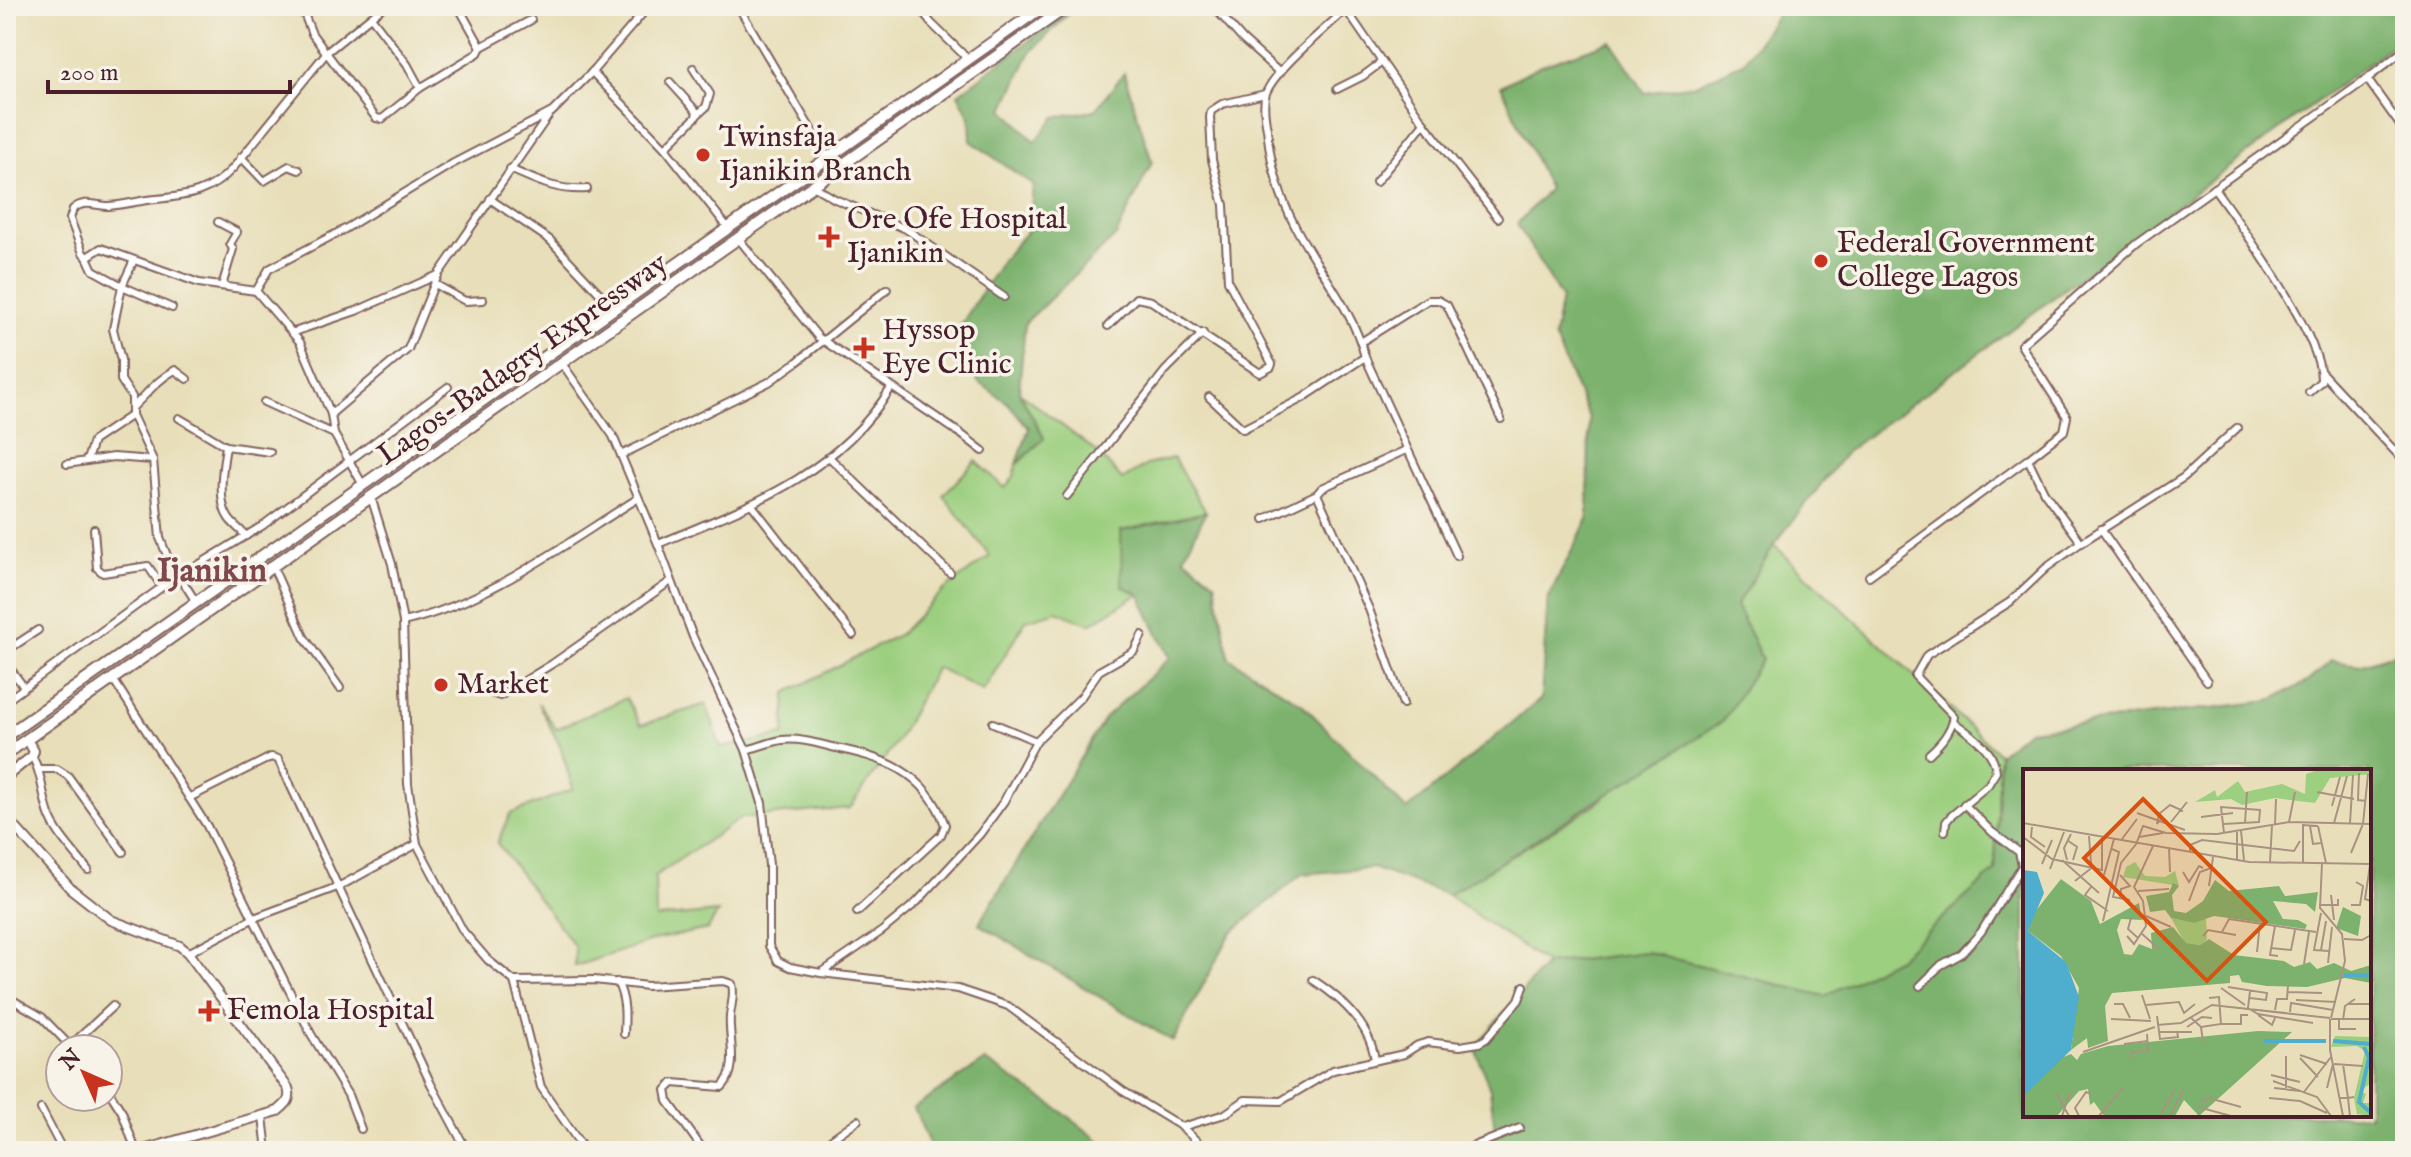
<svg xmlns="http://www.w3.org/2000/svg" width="2411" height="1157" font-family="'IM FELL English',serif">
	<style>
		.green { fill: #9ccf7f; stroke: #737755; stroke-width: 2 }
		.forest { fill: #7db26e; stroke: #64684c; stroke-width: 2; fill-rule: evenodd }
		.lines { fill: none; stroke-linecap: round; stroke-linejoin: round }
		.minor-casing { stroke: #81625d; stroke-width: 10 }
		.tertiary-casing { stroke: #81625d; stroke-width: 12 }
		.trunk-casing { stroke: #81625d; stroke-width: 14 }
		.minor { stroke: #fff; stroke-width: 6 }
		.tertiary { stroke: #fff; stroke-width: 8 }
		.trunk { stroke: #fff; stroke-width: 10 }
		.poi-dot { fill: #c8321e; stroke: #f7f3e8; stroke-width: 3 }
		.labels { text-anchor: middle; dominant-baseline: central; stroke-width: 7; stroke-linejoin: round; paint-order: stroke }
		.poi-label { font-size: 30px; fill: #4a1f2b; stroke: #f7f3e8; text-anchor: start }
		.street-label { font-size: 30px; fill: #4a1f2b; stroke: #f7f3e8 }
		.quarter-label { font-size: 34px; font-weight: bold; fill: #80474c; stroke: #f7f3e8 }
		.inset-river { fill: none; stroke: #4fadce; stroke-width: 4 }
		.inset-road { fill: none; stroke: #a99281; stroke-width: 2 }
		.view { fill: #d8530f; fill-opacity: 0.15; stroke: #d8530f; stroke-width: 4 }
		.inset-edge { fill: none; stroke: #4a1f2b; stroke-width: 4 }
	</style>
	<rect width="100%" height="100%" fill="#f7f3e8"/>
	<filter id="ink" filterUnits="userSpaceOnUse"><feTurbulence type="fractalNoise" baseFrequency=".0125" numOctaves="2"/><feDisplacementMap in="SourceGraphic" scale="16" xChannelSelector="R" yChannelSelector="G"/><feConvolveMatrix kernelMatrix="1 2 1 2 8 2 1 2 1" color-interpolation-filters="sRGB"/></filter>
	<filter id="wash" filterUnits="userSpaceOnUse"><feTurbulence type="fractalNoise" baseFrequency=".006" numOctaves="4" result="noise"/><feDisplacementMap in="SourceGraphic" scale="32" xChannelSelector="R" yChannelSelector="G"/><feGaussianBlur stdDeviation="1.8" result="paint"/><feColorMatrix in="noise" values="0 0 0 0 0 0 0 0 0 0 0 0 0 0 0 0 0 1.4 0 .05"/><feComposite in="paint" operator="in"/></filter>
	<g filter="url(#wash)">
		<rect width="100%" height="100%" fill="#e8dfba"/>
		<g class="green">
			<polygon points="1019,392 1099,454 1122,480 1147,465 1173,458 1206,512 1121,531 1139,594 1090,624 1057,611 1026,620 983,691 936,667 898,739 850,808 741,818 655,876 656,918 718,912 708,929 658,939 575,966 575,947 497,843 510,814 573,789 560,746 538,703 556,729 626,698 641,725 706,704 721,748 784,735 786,693 900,634 944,590 990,556 943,495 976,461 1005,488 1014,476 1017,464 1044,438"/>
			<polygon points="1774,545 1999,754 1995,871 1898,958 1824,997 1647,952 1546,964 1448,895 1596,804 1762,659 1735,606"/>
		</g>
		<g class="forest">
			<polygon points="1076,6 1030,53 1004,109 1035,142 1055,117 1095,110 1124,73 1152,162 1116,236 1025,323 1019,392 1044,438 1017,464 1029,428 1008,403 978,382 961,325 1002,260 1030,228 1033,185 971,141 970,117 958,94"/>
			<polygon points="1783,6 2405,6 2405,36 1846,452 1774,545 1736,605 1762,659 1723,721 1448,895 1372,868 1302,874 1231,933 1173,1041 979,924 1105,718 1170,658 1139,594 1122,586 1121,531 1206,512 1184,557 1215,582 1229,658 1302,704 1407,810 1541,699 1548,598 1588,519 1589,418 1554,337 1561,298 1517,224 1549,189 1501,86 1539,66 1611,41 1645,93 1698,84 1744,62"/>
			<path d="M2405,650V1151H1483L1496,1137L1490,1090L1475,1047L1546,964L1646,952L1825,996L1898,958L1995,871L1999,754L2028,730L2270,701L2307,682L2331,661L2360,665ZM2025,771H2369V1115H2025Z"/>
			<polygon points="985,1061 1054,1106 1113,1151 932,1151 914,1108"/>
		</g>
	</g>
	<g filter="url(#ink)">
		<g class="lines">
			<g class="minor-casing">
				<g id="minor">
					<polyline points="301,6 312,34 376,118 382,119 420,88 407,64 371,17"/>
					<polyline points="738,6 828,158"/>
					<polyline points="920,6 930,22 968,59"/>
					<polyline points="1213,6 1243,40 1280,73"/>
					<polyline points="1345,8 1424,123 1498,218"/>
					<path d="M1346,9C1326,29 1276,68 1266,93C1263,102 1265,119 1267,129C1270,162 1280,198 1296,228C1318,270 1353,309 1365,357L1457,556"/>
					<polyline points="481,47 531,20"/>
					<polyline points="693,68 710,94 706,107 697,115"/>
					<polyline points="592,72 665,148 729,229"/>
					<polyline points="2367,79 2405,132"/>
					<polyline points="420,88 478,53 481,47 458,6"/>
					<polyline points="1337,89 1363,76 1382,62"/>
					<polyline points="665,148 696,117 697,112 670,82"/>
					<polyline points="241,157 264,181 289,166 299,170"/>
					<path d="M510,169C538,181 556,191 587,189"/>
					<polyline points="1376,182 1424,123"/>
					<polyline points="813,186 835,199 906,229 1004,297"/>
					<path d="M2214,188C2242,227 2323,337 2321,381L2309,392"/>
					<polyline points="490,199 550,240 614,309"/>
					<polyline points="218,222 237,232 230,244 233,249 222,286"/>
					<polyline points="738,238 818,337 961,434 983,451"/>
					<polyline points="87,257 93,270 122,286 172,308"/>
					<polyline points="134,260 122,286 113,329 121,360 121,380 132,397 132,415 153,460 160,538 168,558 196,602"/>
					<polyline points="435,284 465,301 483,300"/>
					<path d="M256,291L199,283L101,248L87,257L83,253L70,219L73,209C85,199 95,206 109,206C122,205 135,202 147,200C184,196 208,196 234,167L327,52L384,6"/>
					<polyline points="1108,326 1136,298 1151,301 1260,373 1271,367 1272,364 1228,281 1224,205 1212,160 1210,117 1211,111 1222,104 1265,94"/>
					<polyline points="294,332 356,311 438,275"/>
					<polyline points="1361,342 1428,300 1438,300 1447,305 1501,419"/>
					<polyline points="561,362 613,436 658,544 693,637 746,750 762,803 769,865 769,946 778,961 790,967 821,973 958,989 1008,1006 1123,1091 1182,1127 1207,1151"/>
					<polyline points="2322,373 2405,462"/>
					<polyline points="1209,397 1243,429 1303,398 1365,357"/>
					<polyline points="264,402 334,434"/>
					<path d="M132,408C147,394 157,380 175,370L187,379"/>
					<polyline points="331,414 408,349 438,275 549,115"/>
					<polyline points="179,418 226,446 270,452"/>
					<path d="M226,446C223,465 217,500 228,517C231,523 241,530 246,536"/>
					<polyline points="621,455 769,382 797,362 887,289"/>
					<polyline points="830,458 950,573"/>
					<polyline points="87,460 93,441 132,415"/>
					<polyline points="67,464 113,457 153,460"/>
					<polyline points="363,485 334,434 331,414 300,342 256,291 269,269 345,229 452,164 552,112 592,72 649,6"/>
					<polyline points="1317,494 1369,609 1403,704"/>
					<polyline points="1067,496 1165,371 1203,333"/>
					<polyline points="371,497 392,564 403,622 408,784 417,844 463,931 488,960 514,981 541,1087 585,1151"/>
					<polyline points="752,505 853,635"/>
					<polyline points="1264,519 1317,494 1322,488 1406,450"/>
					<polyline points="94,529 97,568 103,573 148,566 162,587"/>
					<polyline points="2101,529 2207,681"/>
					<path d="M658,544C749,506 837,475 891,388"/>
					<polyline points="2079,544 2078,538 2044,492 2028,459 2064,431 2067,417 2021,345 2136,244 2367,79 2405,49"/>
					<polyline points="273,567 304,637 340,688"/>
					<polyline points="1869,576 2028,459"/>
					<path d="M403,622C489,602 563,545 637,499"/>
					<polyline points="6,651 38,630"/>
					<polyline points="6,663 23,686"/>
					<polyline points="113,679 207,826 311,1034 348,1095 361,1129"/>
					<polyline points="486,687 494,694 500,696 552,664 671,581"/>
					<polyline points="6,701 162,587 262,526 448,387"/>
					<polyline points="993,723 1036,741"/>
					<path d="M746,750C758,747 770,742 782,740C799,738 816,743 832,747C883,758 925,770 945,825L941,835L857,912"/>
					<path d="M1929,754C1941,743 1951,732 1954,716L1915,676L1927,655L2010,602L2046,568L2079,544L2184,477L2237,428"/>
					<path d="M32,756C43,775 42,797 50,817C58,836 75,853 88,870"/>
					<polyline points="40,769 57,769 68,776 123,852"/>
					<polyline points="189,798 271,757 278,759 431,1084 467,1151"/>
					<path d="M1945,831L1946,822L1950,817L1988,785L1996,772C1995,749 1970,735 1953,721"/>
					<polyline points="188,953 254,918 340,886 417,844"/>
					<polyline points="821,973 882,931 917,902 980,834 1004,801 1036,741 1081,697 1099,671 1134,651 1142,635"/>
					<path d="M1313,980C1341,998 1370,1025 1375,1060"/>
					<path d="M514,981L594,980L647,986L723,981L732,984C735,995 731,1005 730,1016C728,1039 740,1068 722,1087L673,1083L666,1090L668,1101L704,1151"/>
					<path d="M617,982C626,999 625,1016 624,1034"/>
					<polyline points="1920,986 1941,965 1961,954 1981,932 2022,866 2019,852 1992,832 1964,804"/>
					<polyline points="6,996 42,1017 73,1049"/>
					<polyline points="70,1046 113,1006"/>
					<polyline points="108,1090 122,1112 136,1151"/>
					<polyline points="41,1109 63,1151"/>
					<polyline points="263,1116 267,1151"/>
					<polyline points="1182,1127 1225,1114 1245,1100 1281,1101 1333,1070 1404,1054 1418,1045 1428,1042 1460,1046 1479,1043 1486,1039 1519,1000 1524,986"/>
					<polyline points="815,1151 858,1120"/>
					<polyline points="1461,1151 1520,1128"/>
				</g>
			</g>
			<g class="tertiary-casing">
				<g id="tertiary">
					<polyline points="6,777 32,756 34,751 27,740"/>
					<path d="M6,817L70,888L111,920L180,946L188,953L288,1088C292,1100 286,1104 278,1111L140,1151"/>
				</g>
			</g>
			<g class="trunk-casing">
				<g id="trunk">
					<polyline points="6,736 1044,6"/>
					<polyline points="6,754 1068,6"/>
				</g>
			</g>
			<use href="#minor" class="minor"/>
			<use href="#tertiary" class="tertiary"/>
			<use href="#trunk" class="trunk"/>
		</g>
	</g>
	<g class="poi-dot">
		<circle cx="703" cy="155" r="8"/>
		<path d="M825 225h8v8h8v8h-8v8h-8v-8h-8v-8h8z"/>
		<circle cx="1821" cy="261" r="8"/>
		<path d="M860 336h8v8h8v8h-8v8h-8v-8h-8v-8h8z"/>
		<circle cx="441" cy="685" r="8"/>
		<path d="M205 999h8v8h8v8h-8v8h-8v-8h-8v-8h8z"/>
	</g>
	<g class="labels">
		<g class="poi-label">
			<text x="719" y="138">Twinsfaja<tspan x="719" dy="34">Ijanikin Branch</tspan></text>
			<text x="847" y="220">Ore Ofe Hospital<tspan x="847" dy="34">Ijanikin</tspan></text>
			<text x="1837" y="244">Federal Government<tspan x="1837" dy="34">College Lagos</tspan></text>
			<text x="882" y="331">Hyssop<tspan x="882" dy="34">Eye Clinic</tspan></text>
			<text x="457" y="685">Market</text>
			<text x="227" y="1011">Femola Hospital</text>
		</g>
		<g class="street-label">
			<text transform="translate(523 360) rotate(-35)">Lagos-Badagry Expressway</text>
		</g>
		<g class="quarter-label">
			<text x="212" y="571">Ijanikin</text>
		</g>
	</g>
	<g transform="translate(2023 769)">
		<rect width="348" height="348" fill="#e8dfba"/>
		<path d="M295,1H348V5L307,9L292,34L252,29L219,36L208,30L172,33L192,21L194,28L215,12L222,23L259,15L282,25L283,5ZM112,93L122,107L142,108L152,102L156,117L100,108L103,98ZM183,148L184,170L178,176L162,174L148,149L171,154ZM312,267L348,268V314L337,322L343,325L340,334H348V347L334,345L331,329L342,282L334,277L308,278Z" fill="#9ccf7f"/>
		<path d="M38,110L68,132L77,155L116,134L119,151L98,150L94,161L101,185L109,186L116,175L129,180L128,164L150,158L163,174L177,176L186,170L211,186L261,192L271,198L287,193L294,200L311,194L328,202L348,196V214L322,209L284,218L244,217L219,213L216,206L207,207V214L89,224L82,237L85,272L65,279L64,269L48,281L56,219L38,187L5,162L7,149ZM192,111L206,122L256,117L262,127L295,123L292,143L283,135L250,132L260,150L275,151L284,156L282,160L191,147L171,154L148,149L142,141L127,143L123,127L146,123L150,114L156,117L149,126L151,142L163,144L180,132ZM320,138L338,147L335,167L313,159ZM235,262L269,263L176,347L161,331L152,347H81L71,333L67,336L65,320L56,322L34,347H0V304L48,285L54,291L58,285L85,277Z" fill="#7db26e"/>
		<path d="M0,101L14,103L21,124L5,162L43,193L56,228L48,281L0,328Z" fill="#4fadce"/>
		<path class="inset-river" d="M321,206H348M241,272H303M310,272L348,275M341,278L346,289L336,333L348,344"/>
		<path class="inset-road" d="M336,4L335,31L343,32M294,23L331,30M309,37L317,8M114,44L162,61M178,48L210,44M138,50L134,55L136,45L147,36L160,42M148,53L164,33M266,53L272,23M0,54L226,93L348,95M222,54L224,23M311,54L324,7M327,54L330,6M200,55L237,53M252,55L253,30M287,57L290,75L298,74M295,57L303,94M9,58L8,68L22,78M218,62L221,91M214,63V90M201,64L198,38L237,41L236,53M66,67L68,95M0,68L29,90L79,101V69M116,68L140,64M99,70L114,50M44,71L54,78L50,91M114,73L120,57L143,64L194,65L266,53L348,55M146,79L147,103M167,82V76L179,71L271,82L277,72M328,84L340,55L345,5M39,91L76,124M44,91L41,79L48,65M247,93L249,56M280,93V56L295,57M299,94L297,139L319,165L322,192L308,249M19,95L29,71M347,96L342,130L348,132M27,100L41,63M160,103L166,113L176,97L180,99M81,106L91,70M52,112L71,97M186,117L190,88M68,118L62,126L85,142M115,122L146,120M308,126L311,151M97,129L98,120L107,117L97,106M107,131L90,128L98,94L114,74M166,132L177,103L188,99M296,136H315V130M328,136H337L340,117L333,113M298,144L291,181L306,182M123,147L148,158M108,149L105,160L115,169M80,152L96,83L89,80M252,157L247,186L255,187M199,163L206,150L293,163M118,164L137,181M104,167L111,175L123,157L120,132L111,118L130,77M180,167L185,161L213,166M321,170L339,171L348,166M248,179L268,181L272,161M298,181L303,152M234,183L237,154M305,194L309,158M281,195L286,163M205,218L244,224L243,231L227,229M198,219L222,236M227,222L225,239L235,245L290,254M265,223L299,224M119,226L127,250M273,231L313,233M91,235H100L107,249M324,235H348L347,250M123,236L156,233L161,244L172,235M252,241L254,230H264L265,216M267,243L268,234L310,241M235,246L249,256L252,249M134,247L137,270L155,268L154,262M167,248L178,258L180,273M88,250L128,252M307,250V281L320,347M308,250H348M316,251V260H333M320,251L322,237L332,230M198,255H218V246H225M134,256L158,254L189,236L307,249M164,258L179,248L189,249M178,258L198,255L196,228L186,229M136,263H169M101,275L125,272M60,283L132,258M277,286L304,295M106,289L109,283L125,282L124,265M277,289L295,308M311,295L340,297M320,295L325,329L331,328M248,306L277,313M250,312L294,328L308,347M251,319L277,322M263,319V287M304,319L310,295M281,323L308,288M33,324L46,347M246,329L277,332L304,344M317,329H325L327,347M179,333L186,329L218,338M175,338L208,347M39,347L47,323M56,347L52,339L63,323L68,325M76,347L100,319M137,347L152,320M147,347L161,320"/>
		<path class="view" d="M120,30L243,153L184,212L61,89Z"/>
		<rect width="348" height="348" class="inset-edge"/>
	</g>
	<rect width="2411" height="1157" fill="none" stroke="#f7f3e8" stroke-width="32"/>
	<g transform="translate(84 1073) rotate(315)"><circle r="38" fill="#f7f3e8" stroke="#b29e9c" stroke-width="2"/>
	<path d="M0-6L14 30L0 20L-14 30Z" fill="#c8321e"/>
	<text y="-12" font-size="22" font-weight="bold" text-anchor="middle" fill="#4a1f2b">N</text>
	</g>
	<path d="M48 80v12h242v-12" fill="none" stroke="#4a1f2b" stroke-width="4"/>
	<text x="60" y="80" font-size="24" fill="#4a1f2b" stroke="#f7f3e8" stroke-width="6" paint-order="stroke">200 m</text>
</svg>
